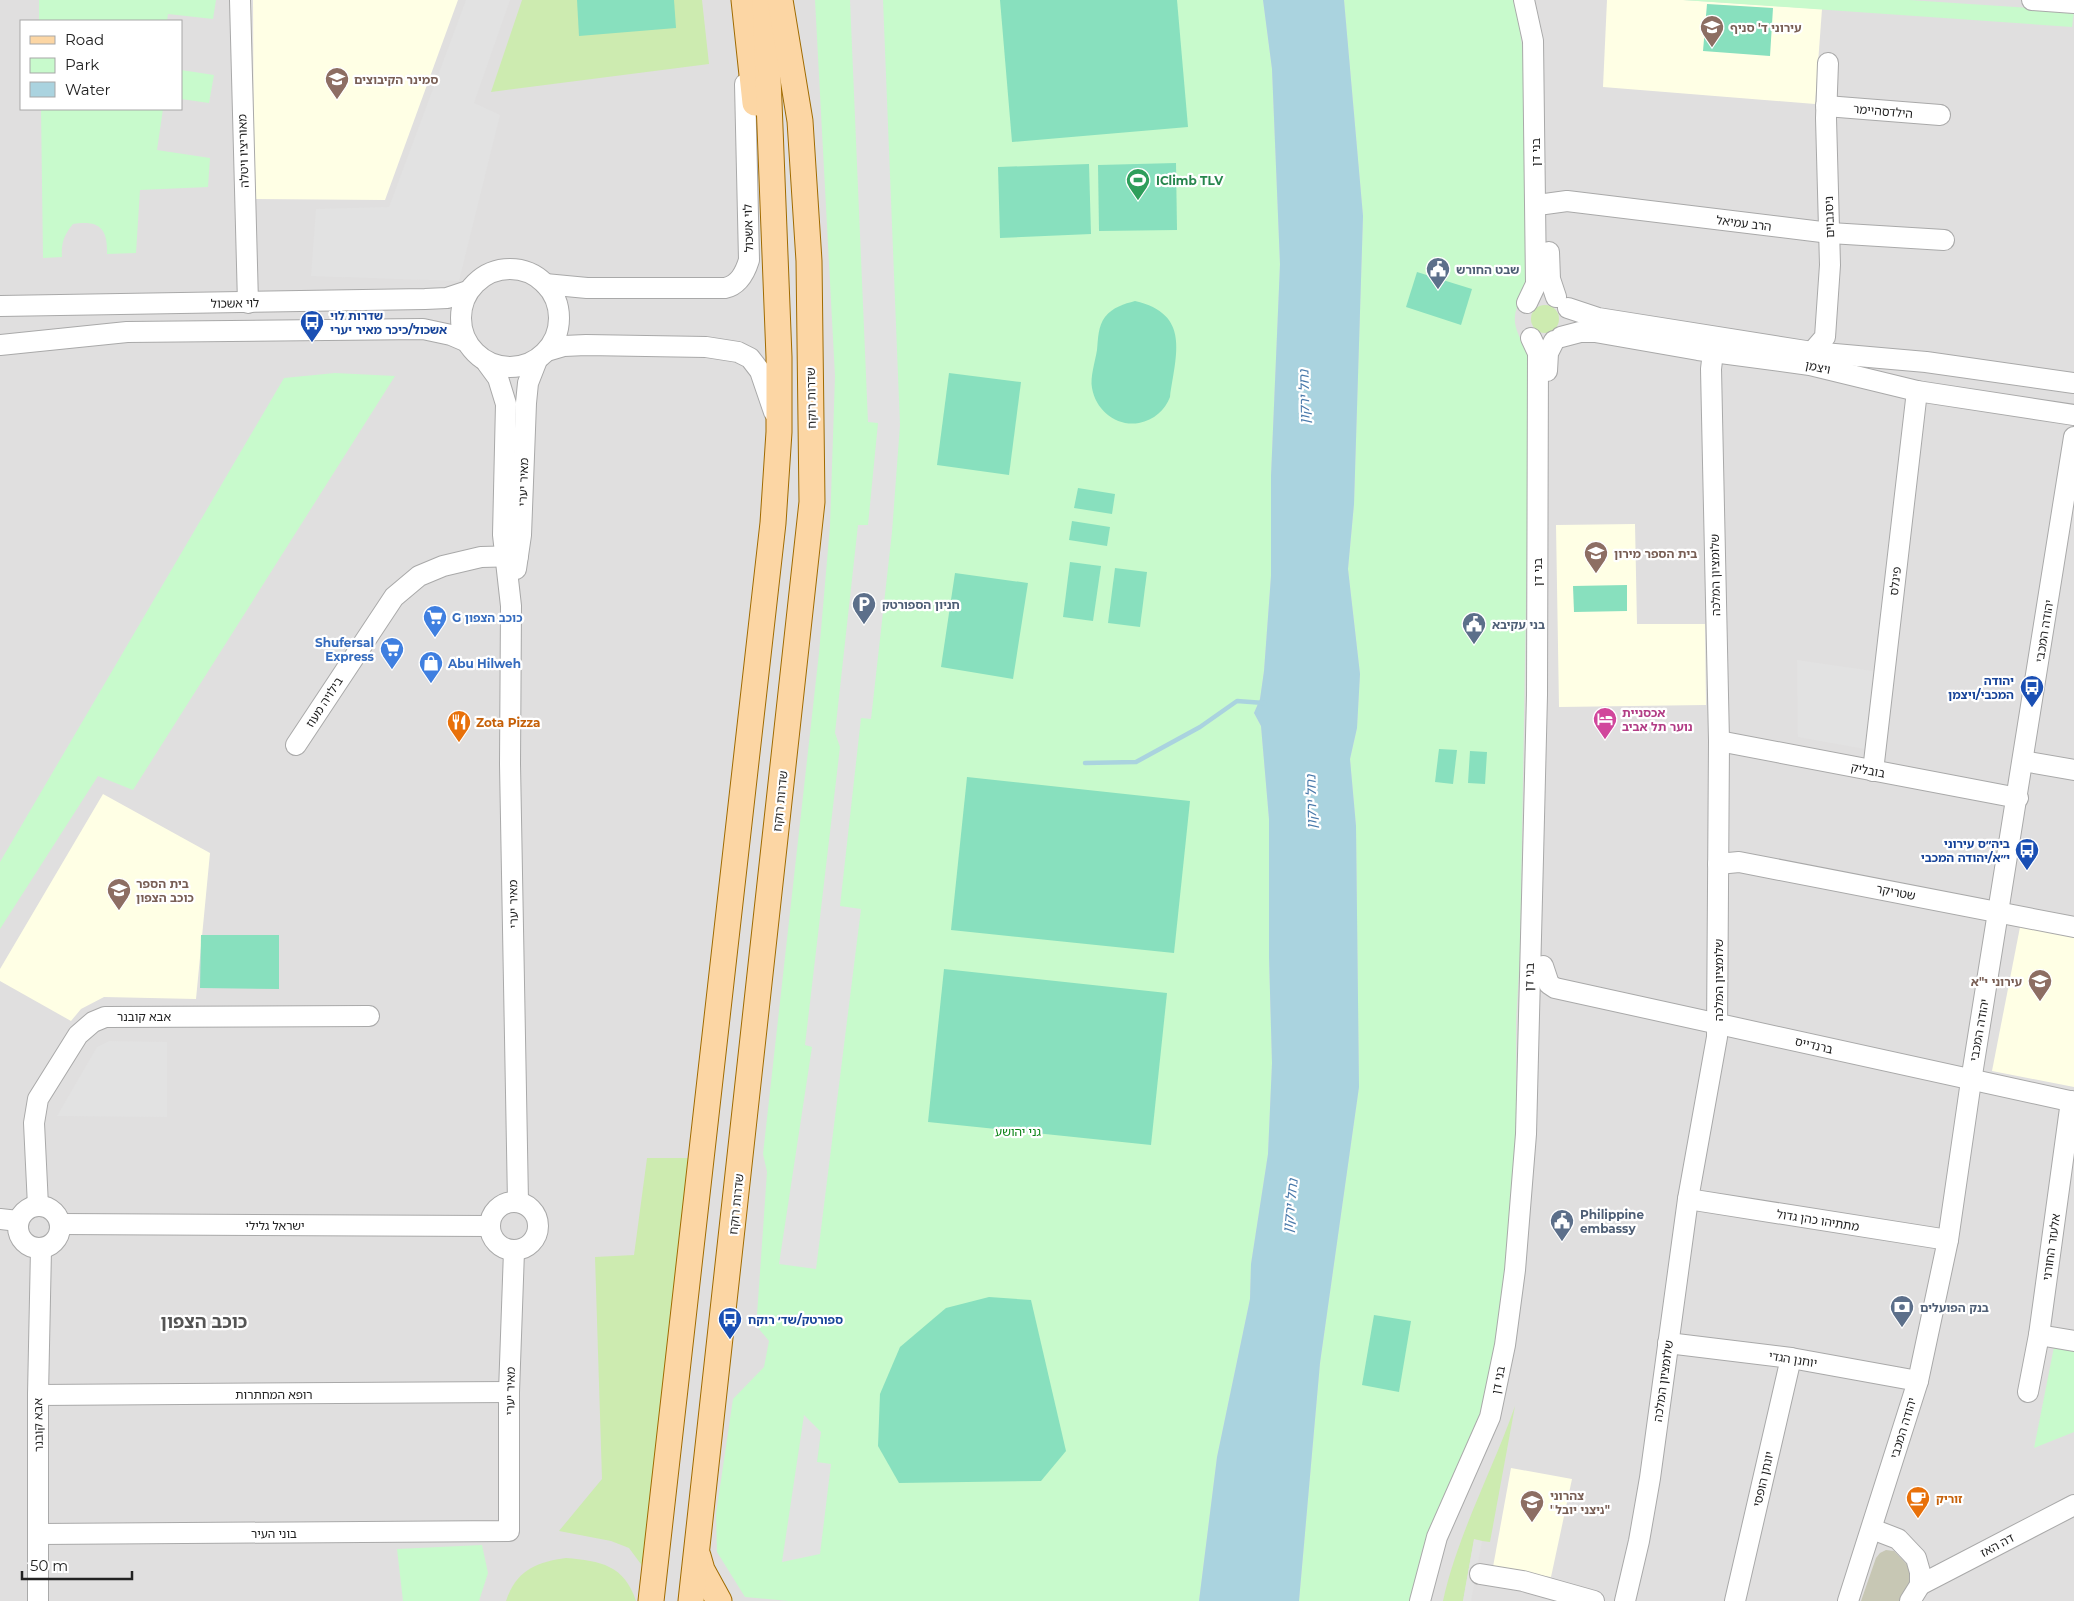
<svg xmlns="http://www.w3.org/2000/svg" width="2074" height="1601" font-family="Montserrat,'Noto Sans Hebrew',sans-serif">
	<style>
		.residential { fill: #e0dfdf; fill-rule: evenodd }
		.education { fill: #ffffe5 }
		.construction { fill: #c7c7b4 }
		.grass { fill: #cdebb0 }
		.park { fill: #c8facc }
		.pitch { fill: #88e0be }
		.parking { fill: #e2e2e2 }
		.water { fill: #aad3df }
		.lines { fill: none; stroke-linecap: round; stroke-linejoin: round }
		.stream { stroke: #aad3df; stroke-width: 4.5 }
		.minor-casing { stroke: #a9a9a9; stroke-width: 22 }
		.major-casing { stroke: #a06b00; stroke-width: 27 }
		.minor { stroke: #fff; stroke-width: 20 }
		.major { stroke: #fcd6a4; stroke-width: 25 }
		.labels { text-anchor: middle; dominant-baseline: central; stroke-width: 4.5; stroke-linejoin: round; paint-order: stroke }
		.education-label { font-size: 12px; font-weight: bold; fill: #785e54; stroke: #fff; text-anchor: start }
		.street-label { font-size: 12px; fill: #222; stroke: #fff }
		.leisure-label { font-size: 12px; font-weight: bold; fill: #27864d; stroke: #fff; text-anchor: start }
		.service-label { font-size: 12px; font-weight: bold; fill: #4e5e75; stroke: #fff; text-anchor: start }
		.transit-label { font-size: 12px; font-weight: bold; fill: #164399; stroke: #fff; text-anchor: start }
		.shop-label { font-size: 12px; font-weight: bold; fill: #366cbe; stroke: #fff; text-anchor: start }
		.hotel-label { font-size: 12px; font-weight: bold; fill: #b23c85; stroke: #fff; text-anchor: start }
		.food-label { font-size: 12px; font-weight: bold; fill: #c56008; stroke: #fff; text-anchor: start }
		.park-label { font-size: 12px; fill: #0c8416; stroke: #fff }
		.water-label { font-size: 14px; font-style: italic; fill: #4a7aab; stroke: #fff }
		.district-label { font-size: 18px; font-weight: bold; fill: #555; stroke: #fff }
	</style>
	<rect width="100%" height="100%" fill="#f2efe9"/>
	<path class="residential" d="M0,0H2074V1601H0ZM21,21H181V109H21Z"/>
	<g class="education">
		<polygon points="253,0 458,0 385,200 254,199"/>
		<polygon points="1607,0 1683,0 1822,9 1815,104 1603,87"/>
		<polygon points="1635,524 1637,624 1705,624 1706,705 1559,707 1556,525"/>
		<polygon points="103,794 210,853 196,999 104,997 81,1009 71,1021 0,981 0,969"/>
		<polygon points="2021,922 2074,933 2074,1087 1992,1071"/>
		<polygon points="1511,1468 1572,1479 1551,1577 1493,1567"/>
	</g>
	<polygon class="construction" points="1886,1550 1894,1551 1913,1571 1913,1576 1901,1601 1861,1601 1876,1558 1880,1553"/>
	<g class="grass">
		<polygon points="522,0 702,0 709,64 491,92"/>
		<circle cx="1545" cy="319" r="14"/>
		<polygon points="647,1158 693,1158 649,1575 629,1548 611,1541 559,1531 602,1479 595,1257 634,1255"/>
		<path d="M1515,1406L1490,1542L1474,1540L1463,1601H1443C1458,1533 1492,1472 1515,1406Z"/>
		<path d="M566,1558C601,1561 624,1565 636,1601H506C516,1570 537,1562 566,1558Z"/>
	</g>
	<g class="park">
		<polygon points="39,0 216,0 213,19 168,14 167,21 39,21"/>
		<polygon points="815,0 1263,0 1272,69 1280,264 1271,476 1271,576 1264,671 1260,699 1254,713 1261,726 1269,819 1269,957 1272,1063 1268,1154 1251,1264 1250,1299 1217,1457 1199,1601 789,1601 745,1597 717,1552 716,1514 733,1399 764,1367 769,1341 759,1329 757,1315 767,1172 763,1154 819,653 830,526 835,376"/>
		<path d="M1344,0H1516L1523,55L1528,283C1524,293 1516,304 1515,316C1513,331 1526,346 1530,360L1520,954L1516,1021V1141L1505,1275L1495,1347L1478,1424L1422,1550L1411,1601H1299L1320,1363L1359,1087L1356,826L1350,759L1357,728L1360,674L1348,569L1354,504L1363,216Z"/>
		<polygon points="1683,0 1909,0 2074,11 2072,27"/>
		<polygon points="181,70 214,75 209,103 181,99"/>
		<path d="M41,109H163L157,150L210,158L208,187L140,190L136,253L107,254C108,228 99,220 73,224C64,235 61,243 62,257L43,258Z"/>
		<polygon points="335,373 395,376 133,790 98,776 0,929 0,862 284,378"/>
		<polygon points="2054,1347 2074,1349 2074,1432 2034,1448"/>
		<polygon points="482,1545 488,1573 479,1601 403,1601 397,1549"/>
	</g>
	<g class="pitch">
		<polygon points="577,0 674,0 676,28 579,36"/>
		<polygon points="1000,0 1177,0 1188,127 1012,142"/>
		<polygon points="1707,4 1773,8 1770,56 1703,51"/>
		<polygon points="1176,163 1177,230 1099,231 1098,165"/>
		<polygon points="1089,164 1091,234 1000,238 998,167"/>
		<polygon points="1417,272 1472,289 1461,325 1406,307"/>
		<path d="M1135,301C1191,314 1176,354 1170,397C1165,410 1154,420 1139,423C1117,427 1096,411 1092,388C1090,377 1095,362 1097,350C1098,339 1098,326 1105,317C1113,307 1124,304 1135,301Z"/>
		<polygon points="949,373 1021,382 1009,475 937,465"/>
		<polygon points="1078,488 1115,494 1112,514 1074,508"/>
		<polygon points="1072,521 1110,527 1107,546 1069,540"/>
		<polygon points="1070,562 1101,566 1093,621 1063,617"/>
		<polygon points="1115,568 1147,572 1140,627 1108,623"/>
		<polygon points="955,573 1028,583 1013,679 941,667"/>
		<polygon points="1627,585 1627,611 1574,612 1573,586"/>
		<polygon points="1439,749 1457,750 1453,784 1435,782"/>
		<polygon points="1470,751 1487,752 1485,784 1468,783"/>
		<polygon points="967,777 1190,801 1174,953 951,930"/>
		<polygon points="201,935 279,935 279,989 200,988"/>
		<polygon points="944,969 1167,993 1151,1145 928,1122"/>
		<polygon points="989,1297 1031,1300 1066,1451 1041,1481 899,1483 878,1446 880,1394 900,1347 946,1308"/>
		<polygon points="1374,1315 1411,1321 1399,1392 1362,1385"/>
	</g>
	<g class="parking">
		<polygon points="466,0 510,0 474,103 500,115 459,281 311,276 316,209 389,207"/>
		<polygon points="850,0 883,0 900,425 892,532 871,719 861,718 840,906 861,909 816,1269 779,1264 812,1047 805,1045 840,747 835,733 858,525 868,525 878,423 868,422"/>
		<polygon points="1797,660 1873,671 1865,749 1798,737"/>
		<polygon points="109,1041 167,1042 167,1117 57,1116 97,1047"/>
		<polygon points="804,1415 821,1432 817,1462 831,1464 820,1554 782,1562"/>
		<polygon points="1474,1539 1482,1541 1471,1601 1463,1601"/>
	</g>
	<polygon class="water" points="1263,0 1344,0 1363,216 1354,504 1348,569 1360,674 1357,728 1350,759 1356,826 1359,1087 1320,1363 1299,1601 1199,1601 1217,1457 1250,1299 1251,1264 1268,1154 1272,1063 1269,957 1269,819 1261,726 1254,713 1260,699 1264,671 1271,576 1271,476 1280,264 1272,69"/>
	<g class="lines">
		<polyline class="stream" points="1085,763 1136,762 1200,727 1237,701 1264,703"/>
		<g class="minor-casing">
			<g id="minor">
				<polyline points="240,0 248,303"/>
				<polyline points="1524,0 1533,41 1536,284 1527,303"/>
				<polyline points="2032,0 2074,3"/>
				<polyline points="1826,106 1940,115"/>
				<polyline points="1545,204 1567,201 1830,233 1944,240"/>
				<polyline points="1549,252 1550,279 1556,297"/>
				<circle cx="510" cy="318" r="49"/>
				<path d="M545,284L587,288H725C739,285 745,273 749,260L745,84"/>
				<polyline points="0,306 425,299 447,298 468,291"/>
				<polyline points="1568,308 1598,318 1812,352 1926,362 2074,383"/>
				<polyline points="1561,337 1580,332 1595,332 1698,350 1810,365 1917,391 2074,415"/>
				<polyline points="0,345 127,332 423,329 451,335 465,341"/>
				<polyline points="547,351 564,346 586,345 706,347 738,352 750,358 760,371 774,412"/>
				<polyline points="1811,361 1812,352 1825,337 1830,265 1826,118 1828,63"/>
				<polyline points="487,363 498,378 506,404 503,535 511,606 510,764 518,1202"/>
				<polyline points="1547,371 1548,353 1554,341"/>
				<polyline points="516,569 521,535 526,403 528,383 537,360"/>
				<polyline points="1719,741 2018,798"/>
				<polyline points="296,745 394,597 419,576 443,566 481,557 518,556"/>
				<polyline points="2023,761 2074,770"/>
				<polyline points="1873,771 1917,391"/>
				<polyline points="1718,864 1739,862 2074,927"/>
				<polyline points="1543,966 1549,984 1555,988 2074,1102"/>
				<polyline points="1688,1199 1948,1240"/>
				<circle cx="514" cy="1226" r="24"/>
				<circle cx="39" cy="1227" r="21"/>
				<polyline points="38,1206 34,1123 38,1099 78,1035 93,1022 105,1017 369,1016"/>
				<polyline points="0,1219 18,1221"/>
				<polyline points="60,1224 489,1226"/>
				<polyline points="2039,1335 2074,1341"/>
				<polyline points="1668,1343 1791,1358 1918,1381"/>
				<polyline points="2028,1392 2039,1335 2071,1101"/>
				<polyline points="38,1395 509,1392"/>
				<polyline points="1872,1529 1898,1539 1916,1558 1920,1572 1920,1585 1910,1601"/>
				<polyline points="39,1534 509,1531 509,1392 514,1251"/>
				<polyline points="1480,1574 1523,1581 1594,1601"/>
				<polyline points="1920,1585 2074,1505"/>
				<polyline points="38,1601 38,1395 41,1249"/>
				<polyline points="1420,1601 1437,1537 1490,1417 1505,1345 1515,1270 1526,1134 1533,858 1537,695 1538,353 1531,338"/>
				<polyline points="1625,1601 1639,1541 1650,1478 1688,1199 1717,1037 1719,741 1711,369 1713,352"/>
				<polyline points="1735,1601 1791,1358"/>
				<polyline points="1848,1601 1918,1381 1948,1240 1971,1081 2074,437"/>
			</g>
		</g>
		<g class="major-casing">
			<g id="major">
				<polyline points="744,0 755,103"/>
				<polyline points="698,1556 702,1570 719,1601"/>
				<polyline points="651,1601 773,523 779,432 779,357 765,0"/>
				<polyline points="691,1601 812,502 809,261 800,121 780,0"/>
			</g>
		</g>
		<use href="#minor" class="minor"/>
		<use href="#major" class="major"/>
	</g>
	<defs>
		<g id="school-pin" transform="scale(1.25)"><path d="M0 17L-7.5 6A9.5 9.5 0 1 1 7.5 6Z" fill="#8d6e63" stroke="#fff"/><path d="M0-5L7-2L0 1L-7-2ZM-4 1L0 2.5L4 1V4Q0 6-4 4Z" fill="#fff"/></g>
		<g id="university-pin" transform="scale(1.25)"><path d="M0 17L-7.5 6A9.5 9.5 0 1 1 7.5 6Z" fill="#8d6e63" stroke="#fff"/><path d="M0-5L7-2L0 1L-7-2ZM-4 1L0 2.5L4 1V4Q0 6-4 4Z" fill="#fff"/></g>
		<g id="stadium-pin" transform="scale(1.25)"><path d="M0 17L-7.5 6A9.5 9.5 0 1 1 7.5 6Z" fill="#2e9e5b" stroke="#fff"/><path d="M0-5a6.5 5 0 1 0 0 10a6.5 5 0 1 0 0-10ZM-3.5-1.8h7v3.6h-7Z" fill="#fff"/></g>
		<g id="civic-pin" transform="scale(1.25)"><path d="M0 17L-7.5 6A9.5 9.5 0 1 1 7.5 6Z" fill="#5c6f8a" stroke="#fff"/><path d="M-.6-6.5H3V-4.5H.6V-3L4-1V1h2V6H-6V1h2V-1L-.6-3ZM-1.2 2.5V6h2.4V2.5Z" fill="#fff"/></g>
		<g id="bus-pin" transform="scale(1.25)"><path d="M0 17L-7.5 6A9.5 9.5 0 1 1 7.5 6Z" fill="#1a4fb4" stroke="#fff"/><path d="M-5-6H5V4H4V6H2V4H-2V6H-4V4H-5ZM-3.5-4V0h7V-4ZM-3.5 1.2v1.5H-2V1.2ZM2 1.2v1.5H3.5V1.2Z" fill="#fff"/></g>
		<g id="parking-pin" transform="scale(1.25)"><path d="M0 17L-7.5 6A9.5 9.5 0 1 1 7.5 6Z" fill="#5c6f8a" stroke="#fff"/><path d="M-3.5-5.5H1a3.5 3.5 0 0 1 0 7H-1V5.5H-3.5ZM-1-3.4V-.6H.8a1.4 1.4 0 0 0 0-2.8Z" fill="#fff"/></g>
		<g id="supermarket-pin" transform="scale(1.25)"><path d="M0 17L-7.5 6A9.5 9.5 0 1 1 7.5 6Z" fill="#3f7fe0" stroke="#fff"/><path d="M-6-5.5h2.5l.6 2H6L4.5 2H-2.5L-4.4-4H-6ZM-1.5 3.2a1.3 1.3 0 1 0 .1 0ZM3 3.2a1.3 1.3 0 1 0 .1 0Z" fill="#fff"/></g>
		<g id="shop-pin" transform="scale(1.25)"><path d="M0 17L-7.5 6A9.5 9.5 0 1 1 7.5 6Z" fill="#3f7fe0" stroke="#fff"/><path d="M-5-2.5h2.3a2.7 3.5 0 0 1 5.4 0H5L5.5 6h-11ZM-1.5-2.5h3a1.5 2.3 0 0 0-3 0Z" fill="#fff"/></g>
		<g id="hotel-pin" transform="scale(1.25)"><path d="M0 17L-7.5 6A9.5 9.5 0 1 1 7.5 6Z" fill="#d1479c" stroke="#fff"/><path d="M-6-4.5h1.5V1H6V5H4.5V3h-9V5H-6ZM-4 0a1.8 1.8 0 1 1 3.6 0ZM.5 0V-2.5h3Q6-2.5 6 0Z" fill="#fff"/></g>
		<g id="restaurant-pin" transform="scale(1.25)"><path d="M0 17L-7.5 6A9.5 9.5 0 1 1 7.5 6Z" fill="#e8710a" stroke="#fff"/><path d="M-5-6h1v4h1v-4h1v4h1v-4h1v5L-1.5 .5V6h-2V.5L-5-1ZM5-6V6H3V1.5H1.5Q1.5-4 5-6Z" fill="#fff"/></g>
		<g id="bank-pin" transform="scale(1.25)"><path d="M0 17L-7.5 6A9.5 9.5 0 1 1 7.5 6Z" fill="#5c6f8a" stroke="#fff"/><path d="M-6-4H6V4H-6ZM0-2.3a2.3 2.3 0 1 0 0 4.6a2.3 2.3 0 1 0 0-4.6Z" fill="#fff"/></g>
		<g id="cafe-pin" transform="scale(1.25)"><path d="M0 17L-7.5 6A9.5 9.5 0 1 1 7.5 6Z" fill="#e8710a" stroke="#fff"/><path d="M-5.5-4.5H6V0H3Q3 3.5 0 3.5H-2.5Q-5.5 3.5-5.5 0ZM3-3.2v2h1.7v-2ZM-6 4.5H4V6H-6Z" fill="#fff"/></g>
	</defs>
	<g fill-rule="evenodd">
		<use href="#school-pin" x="1712" y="27"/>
		<use href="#university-pin" x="337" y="79"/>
		<use href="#stadium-pin" x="1138" y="180"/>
		<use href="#civic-pin" x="1438" y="269"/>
		<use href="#bus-pin" x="312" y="322"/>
		<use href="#school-pin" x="1596" y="553"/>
		<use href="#parking-pin" x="864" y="604"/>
		<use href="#supermarket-pin" x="435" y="617"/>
		<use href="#civic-pin" x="1474" y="624"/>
		<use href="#supermarket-pin" x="392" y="649"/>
		<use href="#shop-pin" x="431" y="663"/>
		<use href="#bus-pin" x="2032" y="687"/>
		<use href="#hotel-pin" x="1605" y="719"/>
		<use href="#restaurant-pin" x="459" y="722"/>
		<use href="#bus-pin" x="2027" y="850"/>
		<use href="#school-pin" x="119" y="890"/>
		<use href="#school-pin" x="2040" y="981"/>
		<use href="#civic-pin" x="1562" y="1221"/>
		<use href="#bank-pin" x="1902" y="1307"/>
		<use href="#bus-pin" x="730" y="1319"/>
		<use href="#cafe-pin" x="1918" y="1498"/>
		<use href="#school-pin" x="1532" y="1502"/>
	</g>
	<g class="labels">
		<g class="education-label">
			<text x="1730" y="27">עירוני ד' סניף</text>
			<text x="354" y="79">סמינר הקיבוצים</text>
			<text x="1614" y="553">בית הספר מירון</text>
			<text x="136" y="883">בית הספר<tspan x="136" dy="14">כוכב הצפון</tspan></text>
			<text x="2022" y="981" text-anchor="end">עירוני י"א</text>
			<text x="1550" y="1495">צהרוני<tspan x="1550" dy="14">"ניצני יובל"</tspan></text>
		</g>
		<g class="street-label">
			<text transform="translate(1883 111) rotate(5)">הילדסהיימר</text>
			<text transform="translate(243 151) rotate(-92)">מאוריציו ויטלה</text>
			<text transform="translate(1535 152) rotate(-90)">בני דן</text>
			<text transform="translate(1829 217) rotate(-92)">ניסנבוים</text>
			<text transform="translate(1744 223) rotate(7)">הרב עמיאל</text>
			<text transform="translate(748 228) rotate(-92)">לוי אשכול</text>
			<text transform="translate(235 303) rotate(-1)">לוי אשכול</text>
			<text transform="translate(1818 367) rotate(12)">ויצמן</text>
			<text transform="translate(811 398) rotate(-91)">שדרות רוקח</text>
			<text transform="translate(523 482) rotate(-88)">מאיר יערי</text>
			<text transform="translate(1537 572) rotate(-90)">בני דן</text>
			<text transform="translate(1715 575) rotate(-91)">שלומציון המלכה</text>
			<text transform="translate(1895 581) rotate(-83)">פינלס</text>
			<text transform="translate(2044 631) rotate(-81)">יהודה המכבי</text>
			<text transform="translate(324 702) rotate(-57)">בילויה מעוז</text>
			<text transform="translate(1868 770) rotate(11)">בובליק</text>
			<text transform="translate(780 801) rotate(-84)">שדרות רוקח</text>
			<text transform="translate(1896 892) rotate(11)">שטריקר</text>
			<text transform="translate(513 904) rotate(-91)">מאיר יערי</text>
			<text transform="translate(1529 977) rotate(-88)">בני דן</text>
			<text transform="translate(1718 980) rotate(-90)">שלומציון המלכה</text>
			<text x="144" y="1016">אבא קובנר</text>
			<text transform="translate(1979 1030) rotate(-80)">יהודה המכבי</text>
			<text transform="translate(1814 1045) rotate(13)">ברנדייס</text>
			<text transform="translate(736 1204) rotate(-84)">שדרות רוקח</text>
			<text transform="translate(1818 1220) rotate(9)">מתתיהו כהן גדול</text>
			<text x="275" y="1225">ישראל גלילי</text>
			<text transform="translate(2051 1247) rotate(-82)">אלעזר החורני</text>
			<text transform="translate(1793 1359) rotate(9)">יוחנן הגדי</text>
			<text transform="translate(1498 1380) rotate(-79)">בני דן</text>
			<text transform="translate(1663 1381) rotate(-82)">שלומציון המלכה</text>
			<text transform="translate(510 1391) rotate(-89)">מאיר יערי</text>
			<text x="274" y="1394">רופא המחתרות</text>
			<text transform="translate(38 1425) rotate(-91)">אבא קובנר</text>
			<text transform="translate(1903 1428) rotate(-73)">יהודה המכבי</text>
			<text transform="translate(1763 1479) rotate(-77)">יונתן הופסי</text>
			<text x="274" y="1533">בוני העיר</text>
			<text transform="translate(1997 1545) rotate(-28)">דה האז</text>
		</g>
		<g class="leisure-label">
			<text x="1156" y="180">IClimb TLV</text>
		</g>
		<g class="service-label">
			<text x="1456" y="269">שבט החורש</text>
			<text x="882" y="604">חניון הספורטק</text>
			<text x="1492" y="624">בני עקיבא</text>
			<text x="1580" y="1214">Philippine<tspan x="1580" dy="14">embassy</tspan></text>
			<text x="1920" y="1307">בנק הפועלים</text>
		</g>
		<g class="transit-label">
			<text x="330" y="315">שדרות לוי<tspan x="330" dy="14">אשכול/כיכר מאיר יערי</tspan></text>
			<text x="2014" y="680" text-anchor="end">יהודה<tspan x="2014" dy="14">המכבי/ויצמן</tspan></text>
			<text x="2010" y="843" text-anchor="end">ביה״ס עירוני<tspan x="2010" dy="14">י״א/יהודה המכבי</tspan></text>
			<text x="748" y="1319">ספורטק/שד׳ רוקח</text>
		</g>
		<g class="shop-label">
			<text x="452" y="617">G כוכב הצפון</text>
			<text x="374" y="642" text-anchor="end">Shufersal<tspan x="374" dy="14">Express</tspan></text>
			<text x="448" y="663">Abu Hilweh</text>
		</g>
		<g class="hotel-label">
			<text x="1622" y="712">אכסניית<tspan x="1622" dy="14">נוער תל אביב</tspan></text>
		</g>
		<g class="food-label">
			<text x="476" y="722">Zota Pizza</text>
			<text x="1936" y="1498">זוריק</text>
		</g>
		<g class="park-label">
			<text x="1018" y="1131">גני יהושע</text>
		</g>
		<g class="water-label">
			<text transform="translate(1304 397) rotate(-91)">נחל ירקון</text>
			<text transform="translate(1311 802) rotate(-91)">נחל ירקון</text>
			<text transform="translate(1290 1206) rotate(-84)">נחל ירקון</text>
		</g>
		<g class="district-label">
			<text x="204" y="1322">כוכב הצפון</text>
		</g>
	</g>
	<rect x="20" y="20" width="162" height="90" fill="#ffffff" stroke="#a7a7a7"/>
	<rect x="30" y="36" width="25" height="8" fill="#fcd6a4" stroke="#a7a7a7"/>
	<text x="65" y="45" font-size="15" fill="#222222">Road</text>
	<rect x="30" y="58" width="25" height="15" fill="#c8facc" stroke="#a7a7a7"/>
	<text x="65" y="70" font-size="15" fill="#222222">Park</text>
	<rect x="30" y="82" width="25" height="15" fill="#aad3df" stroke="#a7a7a7"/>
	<text x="65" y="95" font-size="15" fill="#222222">Water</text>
	<path d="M22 1571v8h110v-8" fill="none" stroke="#222222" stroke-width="2.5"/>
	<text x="30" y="1571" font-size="15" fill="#222222" stroke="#ffffff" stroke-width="4" paint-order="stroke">50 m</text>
</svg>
